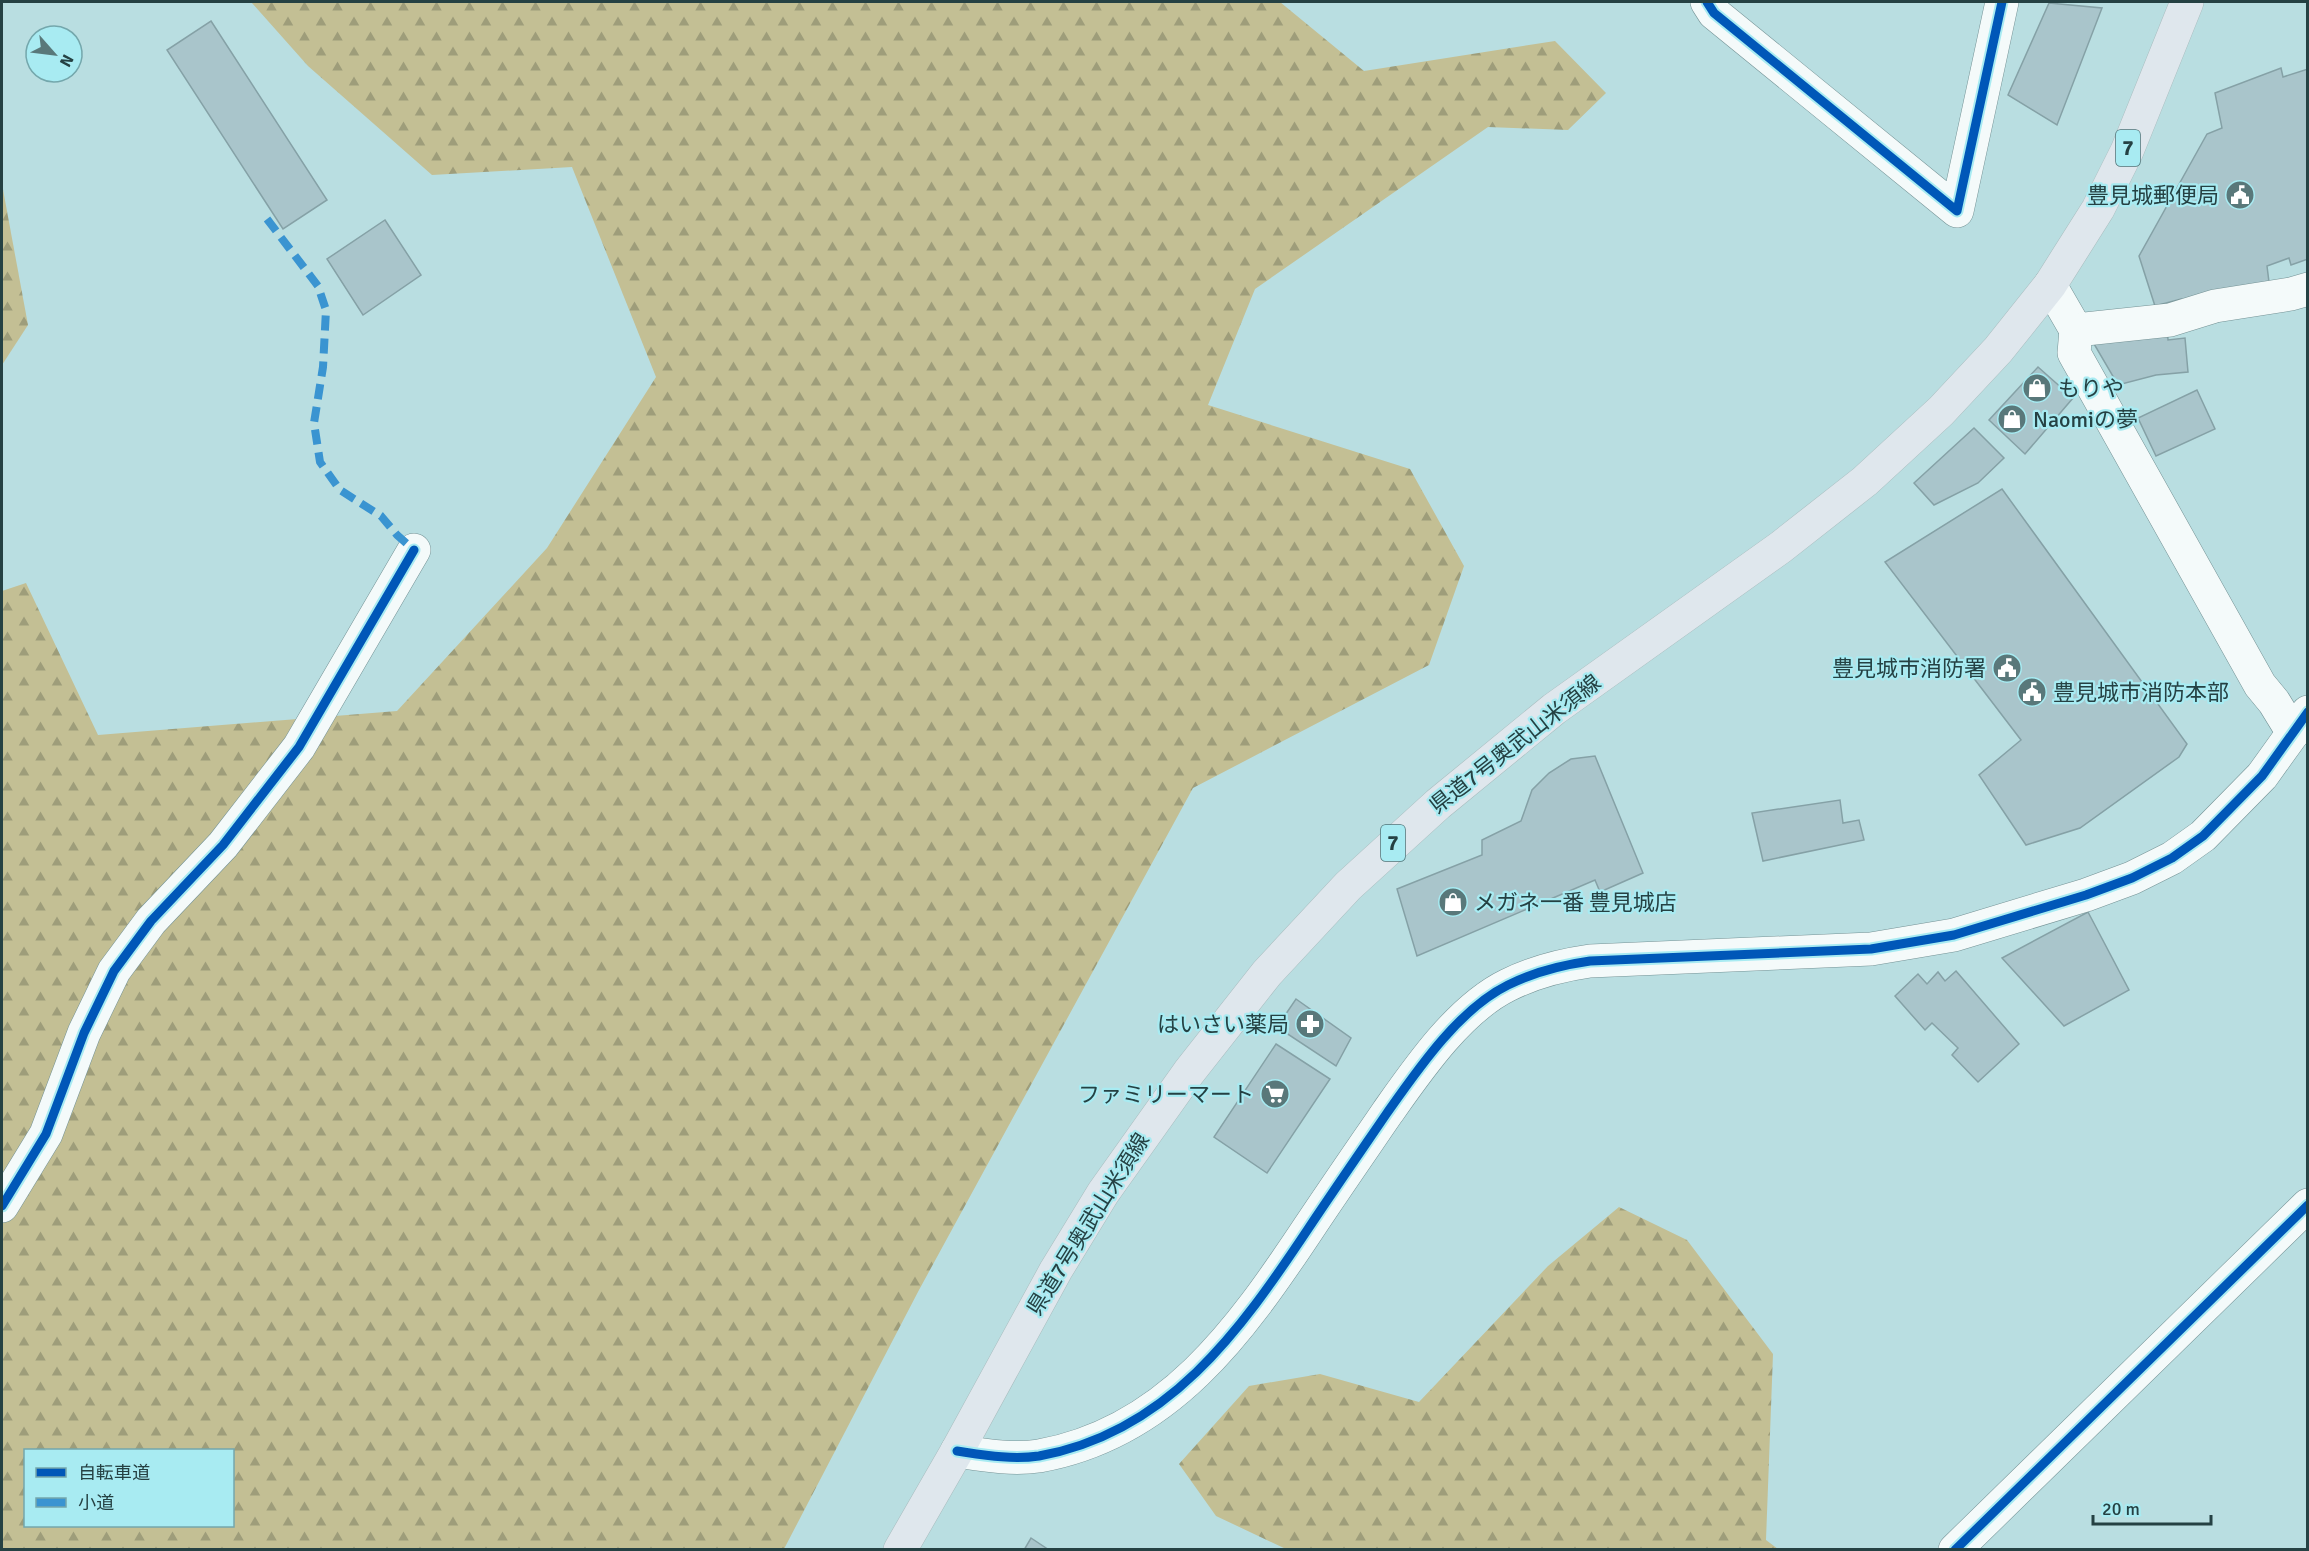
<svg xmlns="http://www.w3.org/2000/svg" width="2309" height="1551" font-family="Signika,'Noto Sans JP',sans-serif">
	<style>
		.forest { fill: url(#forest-firs); fill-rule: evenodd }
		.building { fill: #a9c5cb; stroke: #85a1a6; stroke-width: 1.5 }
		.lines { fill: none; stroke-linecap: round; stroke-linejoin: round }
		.minor-casing { stroke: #749295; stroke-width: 34 }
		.tertiary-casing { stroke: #749295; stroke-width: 34 }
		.primary-casing { stroke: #a8bcbe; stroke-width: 34 }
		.minor { stroke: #f4fafa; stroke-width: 33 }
		.tertiary { stroke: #f4fafa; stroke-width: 33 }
		.primary { stroke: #dfe7ed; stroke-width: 33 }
		.quiet { stroke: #3a94d1; stroke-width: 8; stroke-dasharray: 15 8; stroke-linecap: butt }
		.cycleway-casing { stroke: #a8ebf2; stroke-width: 13 }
		.cycleway { stroke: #0057b8; stroke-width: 9 }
		.labels { text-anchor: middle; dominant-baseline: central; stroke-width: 4.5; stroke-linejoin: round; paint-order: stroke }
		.shield { fill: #a8ebf2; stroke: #4c7478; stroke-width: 1.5 }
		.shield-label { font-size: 21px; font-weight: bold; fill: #254143 }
		.poi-label { font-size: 22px; fill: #254143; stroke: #a8ebf2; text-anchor: end }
		.street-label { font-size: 22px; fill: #254143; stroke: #a8ebf2 }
	</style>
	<defs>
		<pattern id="forest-firs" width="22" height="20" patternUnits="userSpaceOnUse" patternTransform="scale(1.5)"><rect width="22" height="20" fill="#c3bf94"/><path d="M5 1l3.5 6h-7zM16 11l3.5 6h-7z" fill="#9e9d7a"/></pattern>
	</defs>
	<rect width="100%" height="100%" fill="#b9dee1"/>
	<g class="forest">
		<path d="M251,2H1280L1364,71L1555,41L1606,93L1568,130L1488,127L1255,289L1208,405L1410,469L1464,566L1429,665L1193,788L919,1290L784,1549H2V591L26,583L98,735L397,711L547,548L656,377L572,167L432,175L308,66ZM26,1450H232V1526H26Z"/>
		<polygon points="2,184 28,325 2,365"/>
		<polygon points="1619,1207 1687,1240 1773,1354 1766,1540 1778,1549 1286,1549 1216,1516 1179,1464 1249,1386 1320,1374 1419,1402 1548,1266"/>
	</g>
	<g class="building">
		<polygon points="2049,3 2102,8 2057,125 2008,95"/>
		<polygon points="211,21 327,200 283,229 167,50"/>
		<polygon points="2281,68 2283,77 2308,69 2308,259 2291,265 2289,258 2267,266 2270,290 2188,302 2181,299 2155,306 2139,256 2207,134 2222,128 2215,93"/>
		<polygon points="385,220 421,275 363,315 327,259"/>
		<polygon points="2167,326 2168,340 2185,338 2188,372 2156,375 2118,385 2090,337"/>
		<polygon points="2038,367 2073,398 2025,454 1989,420"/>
		<polygon points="2197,390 2215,429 2156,456 2138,418"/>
		<polygon points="1974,428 2004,458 1978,483 1934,505 1914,483"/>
		<polygon points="2002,489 2187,744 2179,757 2080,828 2026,845 1979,775 2021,740 1885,562"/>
		<polygon points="1595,756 1643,873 1600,892 1595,880 1417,956 1397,889 1482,855 1482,840 1521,821 1532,790 1549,773 1571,759"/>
		<polygon points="1840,800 1843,823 1859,820 1864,840 1763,861 1752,813"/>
		<polygon points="2088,912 2129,990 2064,1026 2002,958"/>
		<polygon points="1956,971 2019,1044 1978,1082 1952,1055 1958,1048 1932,1023 1925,1030 1895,996 1918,974 1927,984 1938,972 1945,981"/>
		<polygon points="1296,999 1351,1038 1336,1066 1277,1027"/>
		<polygon points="1276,1044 1330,1079 1267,1173 1214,1137"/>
		<polygon points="1031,1538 1049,1550 1024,1550"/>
	</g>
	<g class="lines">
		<g class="minor-casing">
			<g id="minor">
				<polyline points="1707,2 1714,13 1957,211 2002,2"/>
				<polyline points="2050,285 2076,330 2170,320 2215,306 2291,294 2308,289"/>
				<polyline points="2076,330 2074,353 2260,685 2274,702 2293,733"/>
				<polyline points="2,1206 46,1134 84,1033 114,971 151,921 223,845 299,747 414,550"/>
			</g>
		</g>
		<g class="tertiary-casing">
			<g id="tertiary">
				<path d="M957,1451C984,1455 1011,1460 1039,1456C1168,1433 1240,1331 1308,1229C1334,1190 1361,1151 1387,1113C1418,1069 1459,1009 1508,985C1534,972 1562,965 1590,961L1871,949L1954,935L2086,895L2132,878L2172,858L2203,836L2262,776L2308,712"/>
				<polyline points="1955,1550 2308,1205"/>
			</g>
		</g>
		<g class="primary-casing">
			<polyline id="primary" points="900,1550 957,1451 1056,1270 1103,1193 1189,1072 1267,973 1348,886 1438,804 1554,709 1781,547 1865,481 1941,411 1998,350 2050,285 2098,209 2127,151 2187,2"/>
		</g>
		<use href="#minor" class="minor"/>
		<use href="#tertiary" class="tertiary"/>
		<use href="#primary" class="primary"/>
		<polyline class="quiet" points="267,219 318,286 326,310 323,367 314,423 320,462 340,490 381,516 397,535 414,550"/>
		<g class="cycleway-casing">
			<g id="cycleway">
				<polyline points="1707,2 1714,13 1957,211 2002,2"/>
				<polyline points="2,1206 46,1134 84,1033 114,971 151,921 223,845 299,747 414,550"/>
				<path d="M957,1451C984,1455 1011,1460 1039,1456C1168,1433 1240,1331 1308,1229C1334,1190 1361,1151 1387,1113C1418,1069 1459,1009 1508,985C1534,972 1562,965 1590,961L1871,949L1954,935L2086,895L2132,878L2172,858L2203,836L2262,776L2308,712"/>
				<polyline points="1955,1550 2308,1205"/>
			</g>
		</g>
		<use href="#cycleway" class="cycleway"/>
	</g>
	<defs>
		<g id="civic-disc" transform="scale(1.5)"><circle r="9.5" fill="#59787a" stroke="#a8ebf2"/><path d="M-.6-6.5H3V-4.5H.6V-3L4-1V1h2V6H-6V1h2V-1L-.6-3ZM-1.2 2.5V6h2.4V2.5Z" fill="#fff"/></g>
		<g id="shop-disc" transform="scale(1.5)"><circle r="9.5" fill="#59787a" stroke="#a8ebf2"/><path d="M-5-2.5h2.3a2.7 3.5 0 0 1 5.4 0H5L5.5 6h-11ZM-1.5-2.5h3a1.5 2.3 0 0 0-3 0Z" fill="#fff"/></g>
		<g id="pharmacy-disc" transform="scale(1.5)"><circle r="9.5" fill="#59787a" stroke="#a8ebf2"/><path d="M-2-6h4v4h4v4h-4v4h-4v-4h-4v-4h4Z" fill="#fff"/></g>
		<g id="supermarket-disc" transform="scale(1.5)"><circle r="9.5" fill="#59787a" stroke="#a8ebf2"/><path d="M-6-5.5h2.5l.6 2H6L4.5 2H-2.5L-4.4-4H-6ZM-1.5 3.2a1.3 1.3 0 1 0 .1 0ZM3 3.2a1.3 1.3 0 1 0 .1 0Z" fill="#fff"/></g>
	</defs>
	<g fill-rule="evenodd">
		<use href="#civic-disc" x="2240" y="195"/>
		<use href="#shop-disc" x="2037" y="388"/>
		<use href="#shop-disc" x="2012" y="419"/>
		<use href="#civic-disc" x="2007" y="668"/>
		<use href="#civic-disc" x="2032" y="692"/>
		<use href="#shop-disc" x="1453" y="902"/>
		<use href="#pharmacy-disc" x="1310" y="1024"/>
		<use href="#supermarket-disc" x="1275" y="1094"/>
	</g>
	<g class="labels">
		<g class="shield">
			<rect x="2116" y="130" width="24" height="36" rx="4.5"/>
			<rect x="1381" y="825" width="24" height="36" rx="4.5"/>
		</g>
		<g class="shield-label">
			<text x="2128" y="148">7</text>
			<text x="1393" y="843">7</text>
		</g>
		<g class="poi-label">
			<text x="2219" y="195">豊見城郵便局</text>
			<text x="2058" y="388" text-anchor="start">もりや</text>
			<text x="2033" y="419" text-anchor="start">Naomiの夢</text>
			<text x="1986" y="668">豊見城市消防署</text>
			<text x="2053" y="692" text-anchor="start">豊見城市消防本部</text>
			<text x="1474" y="902" text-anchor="start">メガネ一番 豊見城店</text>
			<text x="1289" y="1024">はいさい薬局</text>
			<text x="1254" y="1094">ファミリーマート</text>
		</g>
		<g class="street-label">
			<text transform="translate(1515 744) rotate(-38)">県道7号奥武山米須線</text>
			<text transform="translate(1088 1224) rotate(-58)">県道7号奥武山米須線</text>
		</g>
	</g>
	<rect width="2309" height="1551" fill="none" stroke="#254143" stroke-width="6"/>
	<rect x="24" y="1449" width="210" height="78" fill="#a8ebf2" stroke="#74a7ac" stroke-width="1.5"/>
	<rect x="36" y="1468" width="30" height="9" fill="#0057b8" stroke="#74a7ac" stroke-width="1.5"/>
	<text x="78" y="1479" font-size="18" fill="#254143">自転車道</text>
	<rect x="36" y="1498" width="30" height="9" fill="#3a94d1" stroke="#74a7ac" stroke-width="1.5"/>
	<text x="78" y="1509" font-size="18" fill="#254143">小道</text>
	<g transform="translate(54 54) rotate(118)"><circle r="28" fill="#a8ebf2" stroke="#74a7ac" stroke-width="1.5"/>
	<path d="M0-4.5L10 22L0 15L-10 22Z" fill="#59787a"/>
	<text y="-9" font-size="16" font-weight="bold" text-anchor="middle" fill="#254143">N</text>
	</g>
	<path d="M2093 1515v9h118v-9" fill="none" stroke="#254143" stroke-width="3"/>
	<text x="2102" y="1515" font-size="18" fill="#254143" stroke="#a8ebf2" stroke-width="4.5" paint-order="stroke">20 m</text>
</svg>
